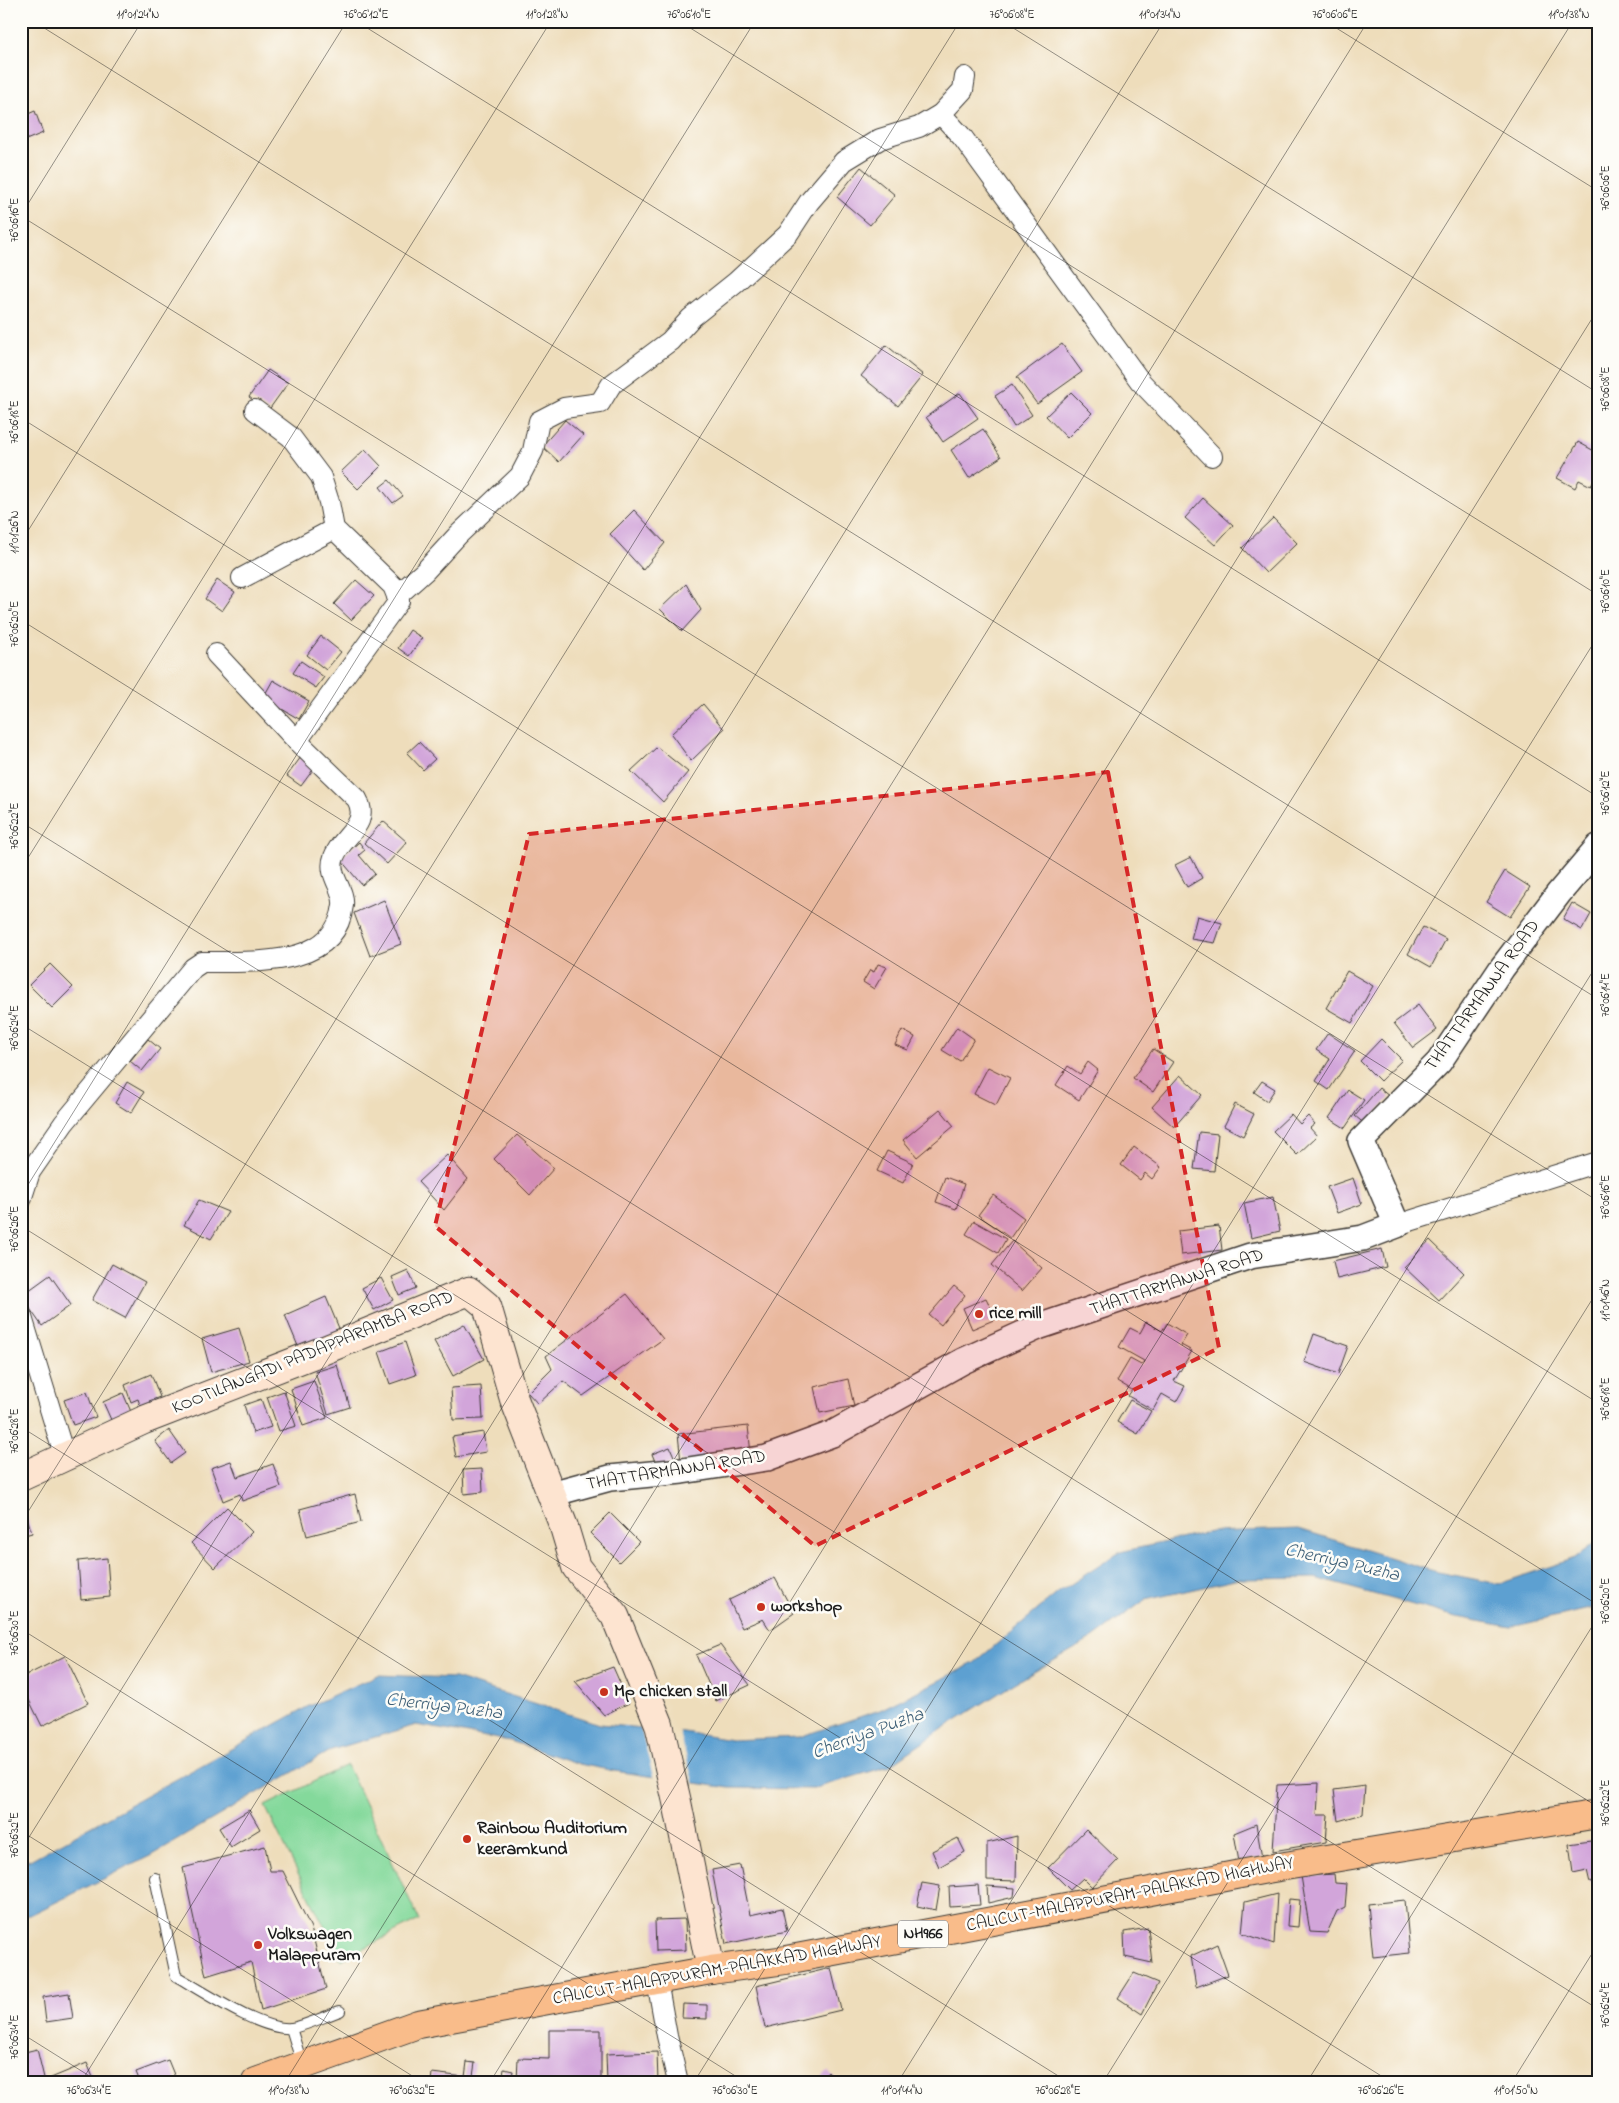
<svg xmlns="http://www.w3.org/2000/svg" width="1619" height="2103" font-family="'Indie Flower',sans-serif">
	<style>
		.green { fill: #84d99b; stroke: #507a5c }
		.water { fill: #5da0d1; stroke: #3c5e76 }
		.pier { fill: #edb }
		.building { fill: #d2a5da }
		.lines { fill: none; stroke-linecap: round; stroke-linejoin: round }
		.service-casing { stroke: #3c3934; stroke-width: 12 }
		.minor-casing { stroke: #3c3934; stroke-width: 22 }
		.tertiary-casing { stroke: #3c3934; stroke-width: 28 }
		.secondary-casing { stroke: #3c3934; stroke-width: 30 }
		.trunk-casing { stroke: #3c3934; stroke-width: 30 }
		.service { stroke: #fff; stroke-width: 10 }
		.minor { stroke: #fff; stroke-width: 20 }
		.tertiary { stroke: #fff; stroke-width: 25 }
		.secondary { stroke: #fde4d0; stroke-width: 28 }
		.trunk { stroke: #f9bc8a; stroke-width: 28 }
		.marked { fill: #d62828; fill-opacity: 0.2; stroke: #d62828; stroke-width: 4; stroke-dasharray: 10 6; stroke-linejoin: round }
		.ticks { fill: none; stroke: #1c1c1c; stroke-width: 1; stroke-opacity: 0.45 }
		.poi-dot { fill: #c8321e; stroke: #fdfcf7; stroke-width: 2 }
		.labels { text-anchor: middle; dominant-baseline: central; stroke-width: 5; stroke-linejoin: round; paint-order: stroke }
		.shield { fill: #fdfcf7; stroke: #605f5e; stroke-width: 1 }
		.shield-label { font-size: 16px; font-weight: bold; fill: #1c1c1c }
		.street-label { font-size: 18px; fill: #1c1c1c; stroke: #fdfcf7 }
		.poi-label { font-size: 18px; font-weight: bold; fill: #1c1c1c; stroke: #fdfcf7; text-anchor: start }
		.water-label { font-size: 19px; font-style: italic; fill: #3c5e76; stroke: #fdfcf7 }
		.neatline { fill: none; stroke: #1c1c1c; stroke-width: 2 }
		.ticks-label { font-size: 12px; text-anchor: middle; fill: #1c1c1c }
	</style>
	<rect width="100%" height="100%" fill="#fdfcf7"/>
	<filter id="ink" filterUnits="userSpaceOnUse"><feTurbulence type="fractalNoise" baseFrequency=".02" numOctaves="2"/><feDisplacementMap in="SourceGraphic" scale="10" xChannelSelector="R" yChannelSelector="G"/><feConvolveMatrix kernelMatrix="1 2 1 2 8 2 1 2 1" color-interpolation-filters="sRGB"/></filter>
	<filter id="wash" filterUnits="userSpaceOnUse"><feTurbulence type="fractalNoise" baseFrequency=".0096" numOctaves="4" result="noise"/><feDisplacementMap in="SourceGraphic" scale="20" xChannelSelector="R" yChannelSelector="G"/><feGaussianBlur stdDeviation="1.12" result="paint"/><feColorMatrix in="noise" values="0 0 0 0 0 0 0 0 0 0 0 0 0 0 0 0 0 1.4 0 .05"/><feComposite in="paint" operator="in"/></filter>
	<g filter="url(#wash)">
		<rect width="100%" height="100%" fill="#edb"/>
		<polygon class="green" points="347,1765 419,1920 341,1960 265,1806"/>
		<polygon class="water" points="1299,1529 1433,1571 1499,1584 1575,1558 1598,1540 1598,1607 1511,1627 1457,1617 1315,1578 1239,1579 1145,1600 1093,1638 1015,1683 944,1728 889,1766 812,1789 729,1788 614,1771 579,1764 510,1741 416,1725 331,1750 150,1856 30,1915 21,1916 21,1862 30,1860 307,1707 378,1675 455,1678 600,1724 684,1732 731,1740 799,1737 880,1710 974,1663 1059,1592 1120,1552 1211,1532"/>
		<polygon class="pier" points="640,1725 679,1729 694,1785 654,1780"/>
		<g id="blocks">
			<g class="building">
				<polygon points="35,111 43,133 21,142 21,117"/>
				<polygon points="861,167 895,195 870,225 837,197"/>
				<polygon points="1062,344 1082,372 1037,404 1017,377"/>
				<polygon points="886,345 923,375 898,406 861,376"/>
				<polygon points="268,370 288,383 268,411 249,397"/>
				<polygon points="1012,385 1032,415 1014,427 995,396"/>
				<polygon points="1071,392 1092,413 1067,438 1046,416"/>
				<polygon points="960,393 978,418 943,442 926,417"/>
				<polygon points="565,420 583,435 559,462 542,446"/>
				<polygon points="983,429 1001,457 969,478 951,450"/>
				<polygon points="1578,442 1598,453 1598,474 1591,486 1579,480 1575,488 1557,478"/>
				<polygon points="365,449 381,466 358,489 341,472"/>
				<polygon points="389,480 403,496 393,503 380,487"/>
				<polygon points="1203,498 1233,525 1215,545 1185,518"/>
				<polygon points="634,510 665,543 643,570 610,534"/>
				<polygon points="1273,518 1297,543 1266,573 1242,548"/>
				<polygon points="217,580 235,592 222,611 205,599"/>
				<polygon points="356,580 374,596 351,620 334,604"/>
				<polygon points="686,584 701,610 682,631 660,609"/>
				<polygon points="410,630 422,638 409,656 398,648"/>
				<polygon points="321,636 341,652 326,670 307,655"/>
				<polygon points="301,661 324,677 316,688 293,673"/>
				<polygon points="273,680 309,701 299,719 263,698"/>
				<polygon points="703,704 724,729 691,761 671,734"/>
				<polygon points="419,742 435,759 423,770 407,753"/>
				<polygon points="657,747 688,772 663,802 631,771"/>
				<polygon points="301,757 315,767 301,786 287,776"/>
				<polygon points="383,821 407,842 387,864 364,843"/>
				<polygon points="359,842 365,850 359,855 375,874 362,885 340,859"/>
				<polygon points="1191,857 1202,878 1187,887 1175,865"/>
				<polygon points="1505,871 1530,887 1510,917 1486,902"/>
				<polygon points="384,900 401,944 370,956 354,913"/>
				<polygon points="1572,903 1591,914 1582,930 1563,919"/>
				<polygon points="1197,916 1222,923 1215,943 1191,939"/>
				<polygon points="1423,927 1446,939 1431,967 1408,954"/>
				<polygon points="50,964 73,987 52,1008 29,985"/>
				<polygon points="878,964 887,967 874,989 863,982 870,970 874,972"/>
				<polygon points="1347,971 1373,986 1352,1023 1326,1008"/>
				<polygon points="1418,1005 1437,1030 1413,1048 1394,1023"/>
				<polygon points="957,1027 974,1039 960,1061 942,1050"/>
				<polygon points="902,1030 915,1037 908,1050 895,1045"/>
				<polygon points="1328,1033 1355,1051 1329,1090 1316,1081 1330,1059 1316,1050"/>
				<polygon points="148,1039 160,1049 142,1071 130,1061"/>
				<polygon points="1381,1039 1402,1060 1380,1081 1360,1061"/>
				<polygon points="1153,1049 1173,1062 1153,1092 1133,1078"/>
				<polygon points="1088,1062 1098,1070 1079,1100 1056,1085 1068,1066 1080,1074"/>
				<polygon points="988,1067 1010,1078 996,1105 974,1094"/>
				<polygon points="1180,1075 1202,1095 1174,1127 1152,1107"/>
				<polygon points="1262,1081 1275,1089 1267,1101 1254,1092"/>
				<polygon points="127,1082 144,1092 131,1113 115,1103"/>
				<polygon points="1379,1088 1390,1097 1366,1125 1355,1116"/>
				<polygon points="1348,1090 1364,1100 1345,1128 1329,1118"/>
				<polygon points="1235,1104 1254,1114 1243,1136 1224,1126"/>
				<polygon points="940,1109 954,1126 917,1157 903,1140"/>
				<polygon points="1291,1114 1300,1124 1308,1116 1315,1124 1310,1128 1317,1136 1297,1155 1273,1131"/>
				<polygon points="1199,1132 1218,1134 1214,1171 1194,1169"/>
				<polygon points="517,1135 554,1168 530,1195 494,1159"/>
				<polygon points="1134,1147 1161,1167 1152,1179 1145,1173 1140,1180 1121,1165"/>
				<polygon points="887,1151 913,1163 903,1183 877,1171"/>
				<polygon points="447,1155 468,1179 444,1210 418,1182"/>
				<polygon points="945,1177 964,1184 956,1209 936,1202"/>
				<polygon points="1353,1178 1362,1204 1337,1213 1327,1187"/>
				<polygon points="993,1195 1024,1218 1010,1238 978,1215"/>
				<polygon points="1273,1197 1280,1231 1251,1238 1244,1203"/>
				<polygon points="199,1200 228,1212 211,1239 184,1225"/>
				<polygon points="974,1221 1006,1239 998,1253 966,1234"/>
				<polygon points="1219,1226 1222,1250 1181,1255 1178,1231"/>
				<polygon points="1430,1240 1464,1273 1439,1300 1404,1267"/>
				<polygon points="1012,1241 1042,1268 1022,1291 992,1265"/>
				<polygon points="1382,1249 1386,1267 1337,1279 1333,1261"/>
				<polygon points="112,1264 145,1282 125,1318 92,1300"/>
				<polygon points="408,1270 416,1288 399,1295 392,1277"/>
				<polygon points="50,1275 71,1305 42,1326 21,1296"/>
				<polygon points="381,1278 393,1300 374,1310 362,1288"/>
				<polygon points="954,1286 965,1295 941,1325 929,1315"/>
				<polygon points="627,1294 663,1339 583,1396 563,1381 538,1404 528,1393 552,1369 546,1356"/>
				<polygon points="326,1297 341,1333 300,1351 285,1315"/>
				<polygon points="986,1298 996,1319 972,1329 963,1308"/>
				<polygon points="1146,1322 1162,1331 1167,1323 1187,1335 1181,1345 1192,1351 1174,1381 1185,1386 1176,1402 1162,1394 1153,1410 1128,1396 1132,1390 1117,1381 1130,1359 1141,1365 1144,1361 1119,1347 1130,1328 1140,1333"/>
				<polygon points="464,1324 484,1359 453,1376 434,1341"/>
				<polygon points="239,1328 249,1361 211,1372 202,1339"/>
				<polygon points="1314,1334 1348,1346 1338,1374 1304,1362"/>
				<polygon points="405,1342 416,1375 390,1384 379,1352"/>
				<polygon points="337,1365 350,1407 328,1414 315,1372"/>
				<polygon points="151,1374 160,1397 149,1401 151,1405 141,1408 138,1399 131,1402 125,1385"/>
				<polygon points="848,1379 854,1406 820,1413 814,1387"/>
				<polygon points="314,1381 327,1418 303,1426 291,1389"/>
				<polygon points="481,1386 483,1419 453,1420 451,1388"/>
				<polygon points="284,1391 296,1426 279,1431 267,1397"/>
				<polygon points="87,1392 96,1417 73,1425 64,1400"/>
				<polygon points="123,1393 132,1414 112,1422 103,1402"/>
				<polygon points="261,1399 271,1427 253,1433 244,1405"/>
				<polygon points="1130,1400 1151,1411 1138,1434 1117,1422"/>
				<polygon points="748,1426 751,1454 681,1462 678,1434"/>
				<polygon points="169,1430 185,1453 171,1463 155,1441"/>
				<polygon points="483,1432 486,1452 456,1457 452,1437"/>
				<polygon points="21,1445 26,1459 21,1461"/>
				<polygon points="670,1447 676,1461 658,1469 652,1454"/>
				<polygon points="231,1461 237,1477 273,1464 281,1487 242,1501 240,1494 223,1501 211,1468"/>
				<polygon points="482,1469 483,1492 464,1494 463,1470"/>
				<polygon points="355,1494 361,1522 307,1536 300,1509"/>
				<polygon points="21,1499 32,1533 21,1536"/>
				<polygon points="227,1507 252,1532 215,1568 191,1543"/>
				<polygon points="610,1513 639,1542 619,1562 590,1533"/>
				<polygon points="107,1558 110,1597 81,1600 78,1561"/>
				<polygon points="775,1578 794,1613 770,1630 763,1619 742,1628 729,1600"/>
				<polygon points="720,1645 750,1685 716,1701 696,1655"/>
				<polygon points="65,1656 88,1703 42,1726 21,1684 21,1678"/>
				<polygon points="613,1667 629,1703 604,1715 575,1681"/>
				<polygon points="1319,1783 1317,1815 1328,1815 1326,1842 1273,1851 1277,1785"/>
				<polygon points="1365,1786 1363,1814 1338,1821 1334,1790"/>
				<polygon points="249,1810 260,1829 231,1847 219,1828"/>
				<polygon points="1256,1824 1262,1858 1239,1862 1234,1833"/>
				<polygon points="1086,1829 1118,1860 1092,1887 1083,1878 1070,1890 1048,1868"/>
				<polygon points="1017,1836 1016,1881 987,1880 987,1843"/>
				<polygon points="958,1838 965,1852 939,1867 932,1851"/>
				<polygon points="1598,1840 1598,1881 1590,1883 1587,1870 1573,1873 1569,1844"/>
				<polygon points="265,1846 270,1871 283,1871 311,1928 326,1989 261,2010 251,1962 206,1976 183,1868"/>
				<polygon points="740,1865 750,1915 782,1908 787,1931 726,1944 712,1870"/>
				<polygon points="1334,1874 1335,1883 1347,1884 1345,1907 1337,1911 1327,1933 1310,1932 1301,1876"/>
				<polygon points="922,1883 940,1886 936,1910 917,1906"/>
				<polygon points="978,1885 980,1905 950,1907 949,1887"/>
				<polygon points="987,1886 1015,1888 1014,1897 988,1903"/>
				<polygon points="1277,1894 1274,1944 1242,1933 1245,1902"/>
				<polygon points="1289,1899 1300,1900 1298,1927 1287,1926"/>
				<polygon points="1405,1900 1410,1953 1373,1957 1368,1904"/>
				<polygon points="685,1919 686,1950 656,1951 655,1920"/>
				<polygon points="1148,1928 1152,1963 1125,1957 1124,1932"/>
				<polygon points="1217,1944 1228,1975 1196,1987 1191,1956"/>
				<polygon points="831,1968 841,2010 765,2028 756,1986"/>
				<polygon points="1134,1973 1158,1983 1142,2014 1118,1998"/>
				<polygon points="69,1993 73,2018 46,2022 43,1997"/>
				<polygon points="683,2004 707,2005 707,2019 682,2018"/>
				<polygon points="549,2030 601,2030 601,2082 517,2082 518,2058 549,2059"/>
				<polygon points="37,2049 45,2082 21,2082 21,2053"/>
				<polygon points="657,2052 658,2082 607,2082 606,2054"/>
				<polygon points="168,2060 177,2082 140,2082 136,2072"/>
				<polygon points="467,2062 475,2063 473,2076 502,2081 504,2069 513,2071 511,2082 431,2082 432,2073 465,2077"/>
				<polygon points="87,2063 95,2082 52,2082 51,2078"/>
				<polygon points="828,2071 839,2082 817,2082"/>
			</g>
		</g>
	</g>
	<g filter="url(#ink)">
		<use href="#blocks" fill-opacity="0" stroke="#3c3934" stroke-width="1"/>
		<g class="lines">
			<g class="service-casing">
				<g id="service">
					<path d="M155,1878L176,1976C202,1991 263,2032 292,2028C308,2025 325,2016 340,2011"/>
					<polyline points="291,2028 302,2064"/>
				</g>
			</g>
			<g class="minor-casing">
				<g id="minor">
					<polyline points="941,114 963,138 1140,381 1212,456"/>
					<polyline points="255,410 291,437 321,477 329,502 334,529 393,586 399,601 297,741"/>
					<polyline points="242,578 334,529"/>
					<polyline points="397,596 425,571 458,535 520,476 533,451 539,421 564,408 600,403 611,385 670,341 691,318 736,282 788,234 809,202 844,161 880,139 919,127 941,114 963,90 965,77"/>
					<path d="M21,1200L30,1172L64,1123L193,968L202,962C250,961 336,970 343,905C345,889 327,875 334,857C342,835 371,825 357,799L297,741L216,654"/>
					<polyline points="1397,1225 1598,1162"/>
					<polyline points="21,1314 65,1458"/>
					<polyline points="657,1981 667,2036 678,2082"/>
				</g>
			</g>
			<g class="tertiary-casing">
				<polyline id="tertiary" points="551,1494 610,1478 682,1471 767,1458 832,1434 963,1361 1038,1327 1250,1256 1363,1238 1397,1225 1361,1141 1439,1062 1502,968 1559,893 1598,847"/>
			</g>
			<g class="secondary-casing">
				<polyline id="secondary" points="21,1477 144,1420 322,1351 469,1291 487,1306 514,1399 564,1527 576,1567 615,1616 659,1724 677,1802 711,1970"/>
			</g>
			<g class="trunk-casing">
				<polyline id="trunk" points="256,2082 418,2024 711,1970 786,1960 1267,1869 1598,1814"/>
			</g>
			<use href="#service" class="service"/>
			<use href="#minor" class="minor"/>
			<use href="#tertiary" class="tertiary"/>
			<use href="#secondary" class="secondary"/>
			<use href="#trunk" class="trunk"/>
		</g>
	</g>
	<path class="marked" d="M1108,772L1219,1348L815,1546L435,1226L529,834Z"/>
	<path class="ticks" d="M33,21L1598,999M356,21L1598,797M679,21L1598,595M1002,21L1598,393M1325,21L1598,191M21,215L142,21M21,216L1598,1201M21,418L1598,1403M21,542L347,21M21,620L1598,1605M21,822L1598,1807M21,869L551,21M21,1024L1598,2009M21,1196L755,21M21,1226L1391,2082M21,1427L1068,2082M21,1523L960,21M21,1629L745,2082M21,1831L422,2082M21,1850L1164,21M21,2033L99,2082M81,2082L1368,21M285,2082L1573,21M490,2082L1598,309M694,2082L1598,636M898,2082L1598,963M1103,2082L1598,1290M1307,2082L1598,1617M1512,2082L1598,1944"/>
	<g class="poi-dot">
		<circle cx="979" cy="1314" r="5"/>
		<circle cx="761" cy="1607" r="5"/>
		<circle cx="604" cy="1692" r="5"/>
		<circle cx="467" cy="1839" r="5"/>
		<circle cx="258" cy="1945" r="5"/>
	</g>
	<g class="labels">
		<rect class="shield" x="898" y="1920.5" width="50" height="27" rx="4"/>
		<g class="shield-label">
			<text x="923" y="1934">NH966</text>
		</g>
		<g class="street-label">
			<text transform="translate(1483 996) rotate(-54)">THATTARMANNA ROAD</text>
			<text transform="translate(1177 1283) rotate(-18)">THATTARMANNA ROAD</text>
			<text transform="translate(313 1353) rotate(-22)">KOOTILANGADI PADAPPARAMBA ROAD</text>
			<text transform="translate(676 1471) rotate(-9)">THATTARMANNA ROAD</text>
			<text transform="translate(1130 1895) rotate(-11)">CALICUT-MALAPPURAM-PALAKKAD HIGHWAY</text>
			<text transform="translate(717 1971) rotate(-10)">CALICUT-MALAPPURAM-PALAKKAD HIGHWAY</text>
		</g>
		<g class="poi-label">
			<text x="989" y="1314">rice mill</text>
			<text x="771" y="1607">workshop</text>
			<text x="614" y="1692">Mp chicken stall</text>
			<text x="477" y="1829">Rainbow Auditorium<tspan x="477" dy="21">keeramkund</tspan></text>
			<text x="268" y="1935">Volkswagen<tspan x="268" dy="21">Malappuram</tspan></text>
		</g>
		<g class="water-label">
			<text transform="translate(1342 1563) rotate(13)">Cherriya Puzha</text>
			<text transform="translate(444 1707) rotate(7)">Cherriya Puzha</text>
			<text transform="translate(868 1734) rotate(-20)">Cherriya Puzha</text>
		</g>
	</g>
	<rect width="1619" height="2103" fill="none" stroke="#fdfcf7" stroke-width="55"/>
	<rect x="28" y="28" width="1564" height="2048" class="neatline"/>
	<g class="ticks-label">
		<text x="138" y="18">11°01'24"N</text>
		<text x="366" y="18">76°06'12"E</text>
		<text x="547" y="18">11°01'28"N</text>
		<text x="689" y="18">76°06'10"E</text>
		<text x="1012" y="18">76°06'08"E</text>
		<text x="1160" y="18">11°01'34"N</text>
		<text x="1335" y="18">76°06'06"E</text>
		<text x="1569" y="18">11°01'38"N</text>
		<text transform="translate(1605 188) rotate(-90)" y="4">76°06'06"E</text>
		<text transform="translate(14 220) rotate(-90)" y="4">76°06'16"E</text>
		<text transform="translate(1605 389) rotate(-90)" y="4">76°06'08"E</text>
		<text transform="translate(14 422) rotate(-90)" y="4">76°06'18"E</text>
		<text transform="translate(14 532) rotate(-90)" y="4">11°01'26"N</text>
		<text transform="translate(1605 591) rotate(-90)" y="4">76°06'10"E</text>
		<text transform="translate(14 624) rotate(-90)" y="4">76°06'20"E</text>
		<text transform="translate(1605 793) rotate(-90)" y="4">76°06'12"E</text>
		<text transform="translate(14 826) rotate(-90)" y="4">76°06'22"E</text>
		<text transform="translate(1605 995) rotate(-90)" y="4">76°06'14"E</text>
		<text transform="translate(14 1028) rotate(-90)" y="4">76°06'24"E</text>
		<text transform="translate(1605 1197) rotate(-90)" y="4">76°06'16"E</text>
		<text transform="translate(14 1229) rotate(-90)" y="4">76°06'26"E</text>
		<text transform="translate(1605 1300) rotate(-90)" y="4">11°01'46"N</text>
		<text transform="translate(1605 1399) rotate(-90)" y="4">76°06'18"E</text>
		<text transform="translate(14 1431) rotate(-90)" y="4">76°06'28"E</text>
		<text transform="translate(1605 1601) rotate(-90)" y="4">76°06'20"E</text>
		<text transform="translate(14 1633) rotate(-90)" y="4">76°06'30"E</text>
		<text transform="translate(1605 1803) rotate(-90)" y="4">76°06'22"E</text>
		<text transform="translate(14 1835) rotate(-90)" y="4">76°06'32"E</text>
		<text transform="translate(1605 2005) rotate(-90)" y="4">76°06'24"E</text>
		<text transform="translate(14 2037) rotate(-90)" y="4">76°06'34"E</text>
		<text x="89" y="2094">76°06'34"E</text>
		<text x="289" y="2094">11°01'38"N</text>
		<text x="412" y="2094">76°06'32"E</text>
		<text x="735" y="2094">76°06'30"E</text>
		<text x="902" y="2094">11°01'44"N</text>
		<text x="1058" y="2094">76°06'28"E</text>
		<text x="1381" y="2094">76°06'26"E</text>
		<text x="1516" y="2094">11°01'50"N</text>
	</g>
</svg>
